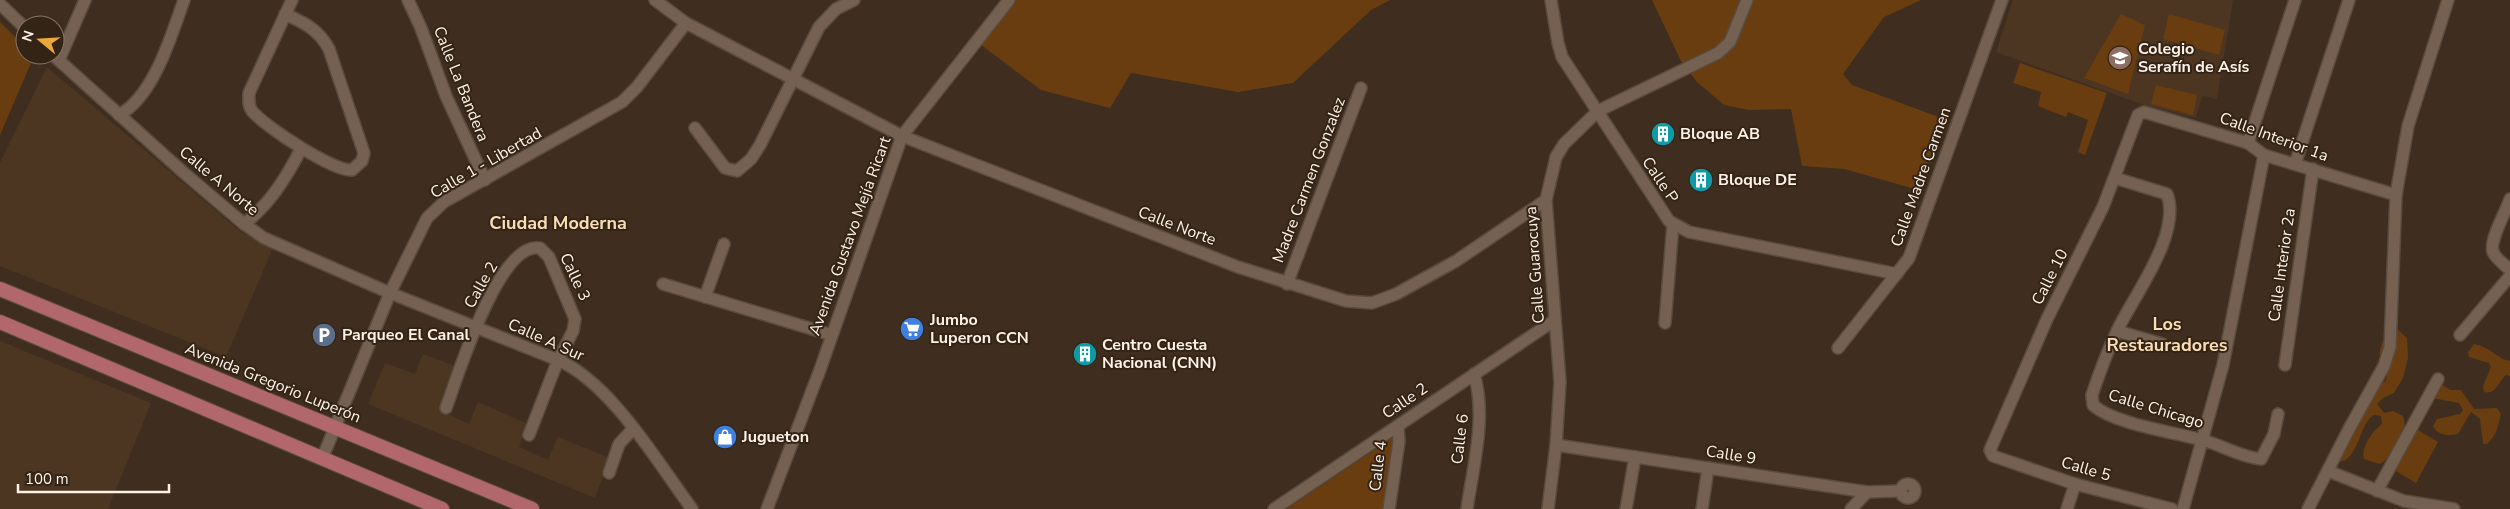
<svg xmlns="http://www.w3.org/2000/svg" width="2510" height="509" font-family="'Nunito Sans',sans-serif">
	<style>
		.built { fill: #4c3521 }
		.green { fill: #693d10 }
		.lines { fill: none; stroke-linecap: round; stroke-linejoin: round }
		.minor-casing { stroke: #594b3e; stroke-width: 14 }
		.major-casing { stroke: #594b3e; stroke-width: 16 }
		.minor { stroke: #756151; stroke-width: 11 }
		.major { stroke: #b2676d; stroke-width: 14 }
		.labels { text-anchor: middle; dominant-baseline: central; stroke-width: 4; stroke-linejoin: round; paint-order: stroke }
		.poi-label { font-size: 16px; font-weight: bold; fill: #fdf1e8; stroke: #342415; text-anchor: start }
		.street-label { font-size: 16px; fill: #fdf1e8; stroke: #342415 }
		.neighbourhood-label { font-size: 18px; font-weight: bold; fill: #f9ddb6; stroke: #342415 }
	</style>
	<rect width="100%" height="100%" fill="#3f2e1f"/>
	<g class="built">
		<polygon points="2013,0 2233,0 2217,99 2202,96 2196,118 2141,104 1996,52"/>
		<polygon points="47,67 241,232 273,248 226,357 0,266 0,163"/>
		<polygon points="0,341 151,403 108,509 0,509"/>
		<polygon points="423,354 455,366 441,411 469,424 478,402 528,424 519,447 548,460 558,437 610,458 595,498 368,404 385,363 415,374"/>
	</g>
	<g class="green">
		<polygon points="1011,0 1390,0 1371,10 1293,83 1238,92 1131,73 1110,108 1041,90 980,44"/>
		<polygon points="1652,0 1921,0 1884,17 1843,74 1852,85 1944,119 1918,190 1845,169 1802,166 1791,109 1749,110 1724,105 1697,82 1681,61"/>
		<polygon points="2121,14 2145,25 2128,94 2084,78"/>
		<polygon points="2169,14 2225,30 2219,55 2163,39"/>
		<polygon points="0,22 25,47 25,55 34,56 0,135"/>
		<polygon points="2020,63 2107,93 2085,155 2078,152 2088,120 2068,112 2066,117 2038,106 2041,92 2013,83"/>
		<polygon points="2156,85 2197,95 2193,115 2151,104"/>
		<path d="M2398,330L2407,338L2408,358L2403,378L2394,393L2383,398L2377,404L2384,413L2393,411L2403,416C2409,433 2395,455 2380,464L2364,459C2361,446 2373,431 2382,424L2381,416L2374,415C2360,421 2359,460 2339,462L2336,459L2371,387L2386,381C2389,371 2382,365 2380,356C2379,349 2383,342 2385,336Z"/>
		<path d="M2474,344C2491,347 2497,359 2510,361V376L2506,375C2498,382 2496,395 2484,392L2483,386L2491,367L2489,363L2469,357L2468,352Z"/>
		<path d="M2434,379L2450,390H2461L2474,409L2497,408L2501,414C2498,426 2497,435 2487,444H2483L2480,419L2471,412L2458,434C2448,436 2438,436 2433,426L2437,419L2460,414L2463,410L2459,403L2432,398L2427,388L2430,380Z"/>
		<polygon points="2416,429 2438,442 2416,483 2394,470"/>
		<polygon points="1394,437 1384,509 1287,509"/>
	</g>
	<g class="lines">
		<g class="minor-casing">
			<g id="minor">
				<polyline points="408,0 421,28 446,96 485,180"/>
				<polyline points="655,0 686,23 902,136 1238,267 1346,301 1372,303 1396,294 1456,261 1546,200"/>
				<polyline points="1551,0 1558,43 1562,57 1669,221 1689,232 1897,274"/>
				<polyline points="0,4 25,28"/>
				<path d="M285,14C305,23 319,30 329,49L364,153L362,161L352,170C334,172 264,126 252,111C248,106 249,100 249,93L292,0"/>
				<path d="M53,55L184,173L244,224L264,238L390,293L558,360C611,383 658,463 692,509"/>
				<polyline points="59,60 85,0"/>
				<path d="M119,115C154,96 171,36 184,0"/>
				<polyline points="695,128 725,168 737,171 751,159 760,145 819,27 836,9 854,0"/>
				<polyline points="2248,143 2295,0"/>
				<polyline points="2295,164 2349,0"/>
				<path d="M2115,178L2167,194C2182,234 2134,295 2117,331C2107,352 2099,374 2092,395L2093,405C2114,424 2173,432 2202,440C2222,445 2240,457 2261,459L2274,434L2278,414"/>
				<path d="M2510,199C2506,212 2489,240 2493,252C2496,259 2505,265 2510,270"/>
				<path d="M244,224C270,204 286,178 301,149"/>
				<polyline points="663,284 832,335"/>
				<polyline points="1287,284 1361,88"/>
				<polyline points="705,297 724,244"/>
				<polyline points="1665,323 1673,224"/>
				<polyline points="2117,331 2162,344"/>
				<polyline points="2460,335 2510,276"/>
				<polyline points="1838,348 1909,258 2002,0"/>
				<polyline points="2285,365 2313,169"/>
				<path d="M446,408C457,378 499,240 540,248L549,257L575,319L573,331L558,360L529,435"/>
				<polyline points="1556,445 1867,492 1901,491"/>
				<polyline points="322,459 390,293 427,218 444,202 622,102 637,87 686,23"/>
				<polyline points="2328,471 2404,501 2454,509"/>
				<polyline points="609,473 619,444 633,429"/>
				<circle cx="1908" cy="491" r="7"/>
				<polyline points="2377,491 2438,379"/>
				<polyline points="767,509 821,367 902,136 1009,0"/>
				<polyline points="1274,509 1555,320"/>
				<polyline points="1389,509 1399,442 1398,426"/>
				<path d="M1467,509C1473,466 1487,417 1474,374"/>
				<polyline points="1548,509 1556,445 1560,382 1546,200 1556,157 1564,144 1598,111 1718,53 1730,42 1747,0"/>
				<polyline points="1626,509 1635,457"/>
				<polyline points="1702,509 1708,468"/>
				<polyline points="1851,509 1867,492"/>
				<polyline points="2067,509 2075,484"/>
				<polyline points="2172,509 2075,484 1993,456 1990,450 2047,319 2103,207 2138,115 2144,112 2248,143 2264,155 2396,195"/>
				<polyline points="2183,509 2223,365 2264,155"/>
				<polyline points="2308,509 2349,429 2384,366 2390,347 2396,195 2408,126 2448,0"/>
			</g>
		</g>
		<g class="major-casing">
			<g id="major">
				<polyline points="0,289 532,509"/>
				<polyline points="0,322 442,509"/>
			</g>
		</g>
		<use href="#minor" class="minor"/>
		<use href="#major" class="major"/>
	</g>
	<defs>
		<g id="school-disc" transform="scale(1.25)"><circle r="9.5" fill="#8d6e63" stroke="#342415"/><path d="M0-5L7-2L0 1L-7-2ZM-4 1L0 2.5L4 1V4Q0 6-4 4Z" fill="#fff"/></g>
		<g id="building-disc" transform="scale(1.25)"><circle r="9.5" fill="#0f9aa8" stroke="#342415"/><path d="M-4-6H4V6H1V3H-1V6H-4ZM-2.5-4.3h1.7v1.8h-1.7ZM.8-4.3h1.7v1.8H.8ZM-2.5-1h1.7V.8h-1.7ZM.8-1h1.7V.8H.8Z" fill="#fff"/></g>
		<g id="supermarket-disc" transform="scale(1.25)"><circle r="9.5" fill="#3f7fe0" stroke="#342415"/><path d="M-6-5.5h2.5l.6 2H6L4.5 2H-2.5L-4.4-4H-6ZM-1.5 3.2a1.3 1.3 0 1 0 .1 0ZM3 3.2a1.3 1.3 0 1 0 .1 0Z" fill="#fff"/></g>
		<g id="parking-disc" transform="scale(1.25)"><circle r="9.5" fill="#5c6f8a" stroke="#342415"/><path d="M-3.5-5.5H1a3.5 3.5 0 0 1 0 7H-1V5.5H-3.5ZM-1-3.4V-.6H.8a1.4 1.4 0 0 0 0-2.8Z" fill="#fff"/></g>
		<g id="shop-disc" transform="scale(1.25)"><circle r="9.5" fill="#3f7fe0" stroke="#342415"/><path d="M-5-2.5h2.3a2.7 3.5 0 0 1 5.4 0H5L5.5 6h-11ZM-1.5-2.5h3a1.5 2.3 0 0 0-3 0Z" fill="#fff"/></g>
	</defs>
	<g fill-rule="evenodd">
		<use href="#school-disc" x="2120" y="58"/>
		<use href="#building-disc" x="1663" y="134"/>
		<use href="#building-disc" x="1701" y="180"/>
		<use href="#supermarket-disc" x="912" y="329"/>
		<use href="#parking-disc" x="324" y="335"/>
		<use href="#building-disc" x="1085" y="354"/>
		<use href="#shop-disc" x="725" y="437"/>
	</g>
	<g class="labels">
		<g class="poi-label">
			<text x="2138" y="49">Colegio<tspan x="2138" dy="18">Serafín de Asís</tspan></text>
			<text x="1680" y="134">Bloque AB</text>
			<text x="1718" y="180">Bloque DE</text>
			<text x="930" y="320">Jumbo<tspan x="930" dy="18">Luperon CCN</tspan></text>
			<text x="342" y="335">Parqueo El Canal</text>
			<text x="1102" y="345">Centro Cuesta<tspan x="1102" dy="18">Nacional (CNN)</tspan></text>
			<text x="742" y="437">Jugueton</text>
		</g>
		<g class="street-label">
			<text transform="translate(461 84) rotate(68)">Calle La Bandera</text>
			<text transform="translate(2274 137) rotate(20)">Calle Interior 1a</text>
			<text transform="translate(486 163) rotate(-30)">Calle 1 - Libertad</text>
			<text transform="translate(1921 177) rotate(-70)">Calle Madre Carmen</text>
			<text transform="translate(1309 180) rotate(-69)">Madre Carmen Gonzalez</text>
			<text transform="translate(1660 180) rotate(56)">Calle P</text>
			<text transform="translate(219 181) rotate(40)">Calle A Norte</text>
			<text transform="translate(1177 226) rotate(21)">Calle Norte</text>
			<text transform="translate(850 236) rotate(-70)">Avenida Gustavo Mejía Ricart</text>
			<text transform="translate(1535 265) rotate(-94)">Calle Guarocuya</text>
			<text transform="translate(2282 265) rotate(-82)">Calle Interior 2a</text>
			<text transform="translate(575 277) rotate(65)">Calle 3</text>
			<text transform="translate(2050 277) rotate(-63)">Calle 10</text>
			<text transform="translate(481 285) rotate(-60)">Calle 2</text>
			<text transform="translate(546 340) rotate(24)">Calle A Sur</text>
			<text transform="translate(273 383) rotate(22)">Avenida Gregorio Luperón</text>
			<text transform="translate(1405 401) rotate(-34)">Calle 2</text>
			<text transform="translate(2156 409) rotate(17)">Calle Chicago</text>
			<text transform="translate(1460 439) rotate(-83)">Calle 6</text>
			<text transform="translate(1731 455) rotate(9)">Calle 9</text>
			<text transform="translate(1378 466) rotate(-83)">Calle 4</text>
			<text transform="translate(2086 469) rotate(16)">Calle 5</text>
		</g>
		<g class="neighbourhood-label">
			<text x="558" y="223">Ciudad Moderna</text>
			<text x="2167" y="324">Los<tspan x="2167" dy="21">Restauradores</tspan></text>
		</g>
	</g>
	<g transform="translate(40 40) rotate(288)"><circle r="24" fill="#342415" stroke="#847669"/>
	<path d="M0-4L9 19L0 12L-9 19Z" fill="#eba939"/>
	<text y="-8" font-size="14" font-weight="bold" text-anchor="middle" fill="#fdf1e8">N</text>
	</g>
	<path d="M18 484v8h151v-8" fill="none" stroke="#fdf1e8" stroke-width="2.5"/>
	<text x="25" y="484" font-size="15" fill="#fdf1e8" stroke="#342415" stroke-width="4" paint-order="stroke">100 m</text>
</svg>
